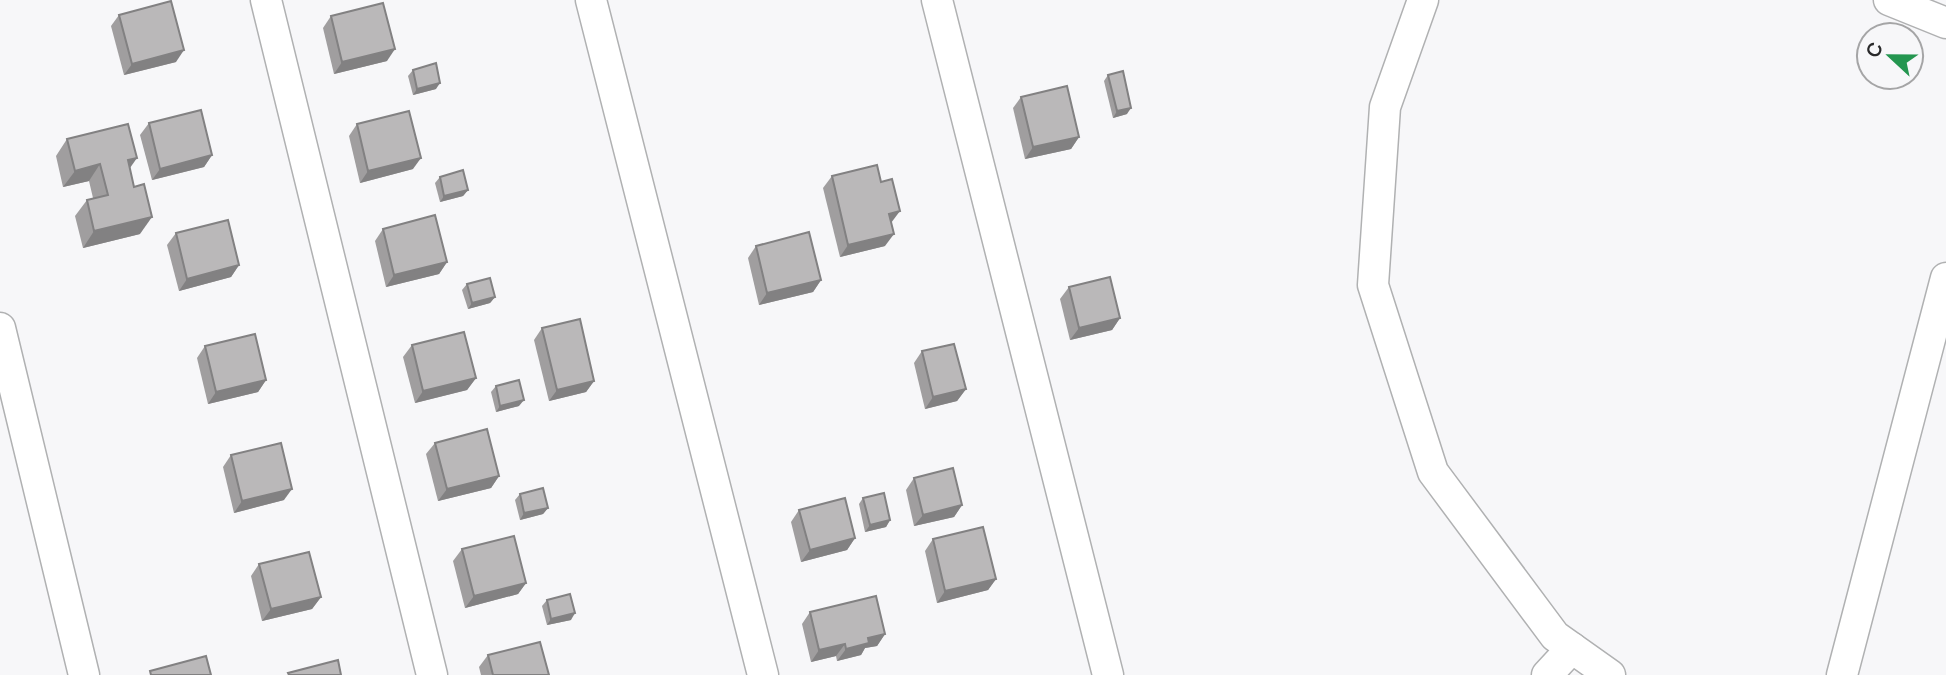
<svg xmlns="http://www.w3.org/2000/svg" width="1946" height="675" font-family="Manrope,sans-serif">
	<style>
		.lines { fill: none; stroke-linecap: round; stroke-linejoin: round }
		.minor-casing { stroke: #b0b1b2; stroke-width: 33 }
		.minor { stroke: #fff; stroke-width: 30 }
		.wall { fill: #a09e9f }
		.shaded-wall { fill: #828182 }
		.building { fill: #bab8b9; stroke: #828182; stroke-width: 2 }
	</style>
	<rect width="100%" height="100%" fill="#f7f7f9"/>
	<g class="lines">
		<g class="minor-casing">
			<g id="minor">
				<polyline points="266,0 432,675"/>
				<polyline points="591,0 763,675"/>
				<polyline points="937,0 1108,675"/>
				<polyline points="1423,0 1385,107 1373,285 1433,472 1555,636 1610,675"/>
				<polyline points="1889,0 1946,23"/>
				<polyline points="0,328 84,675"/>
				<polyline points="1547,675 1572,648"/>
				<polyline points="1842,675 1946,278"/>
			</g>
		</g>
		<use href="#minor" class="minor"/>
	</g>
	<g class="wall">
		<polygon points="119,15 176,62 124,75 111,26"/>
		<polygon points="331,16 387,61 334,74 323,28"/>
		<polygon points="413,70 436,89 413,95 408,76"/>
		<polygon points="1108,75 1127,114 1113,118 1104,81"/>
		<polygon points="1021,97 1079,137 1071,149 1025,159 1013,108"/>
		<polygon points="149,123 212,155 204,167 152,180 140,135"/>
		<polygon points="357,124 413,169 360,183 349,136"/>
		<polygon points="67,139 130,168 140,234 83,248 75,216 87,200 93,198 89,181 63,187 56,156"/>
		<polygon points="832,176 885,246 840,257 823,188"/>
		<polygon points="440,177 468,190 463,196 440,202 435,183"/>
		<polygon points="383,229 447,262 439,274 386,287 375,241"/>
		<polygon points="176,233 239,265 231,277 179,291 167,245"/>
		<polygon points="756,246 821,280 813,292 759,305 748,258"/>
		<polygon points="467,284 495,297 490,303 468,309 462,290"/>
		<polygon points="1069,287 1120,318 1112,330 1070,340 1060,299"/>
		<polygon points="542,328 594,381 586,392 549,401 534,340"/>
		<polygon points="412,345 476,378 467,390 415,403 403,357"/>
		<polygon points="205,346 266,380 258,392 208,404 197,358"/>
		<polygon points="922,351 966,389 957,401 925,409 914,363"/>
		<polygon points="496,386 519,406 496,412 491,392"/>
		<polygon points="435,443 499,476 491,488 438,501 426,454"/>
		<polygon points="231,455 284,500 234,513 223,467"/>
		<polygon points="914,478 962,505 954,517 914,526 906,490"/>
		<polygon points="520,494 548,508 543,514 520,520 515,500"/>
		<polygon points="863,498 890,520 886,527 865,532 859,504"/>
		<polygon points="799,510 855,538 847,550 801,562 791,522"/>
		<polygon points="933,539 996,579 988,590 937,603 925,551"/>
		<polygon points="462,549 526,583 518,594 465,608 453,561"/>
		<polygon points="259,564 321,597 312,609 262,621 251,576"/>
		<polygon points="547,600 571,620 547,625 542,606"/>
		<polygon points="810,612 885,634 877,646 865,648 861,655 837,661 836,656 811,662 802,624"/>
		<polygon points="488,655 549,675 481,675 479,667"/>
	</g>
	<g class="shaded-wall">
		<polygon points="395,49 387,61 334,74 342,62"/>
		<polygon points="184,50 176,62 124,75 132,64"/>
		<polygon points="440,83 436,89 413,95 417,89"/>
		<polygon points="1131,108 1127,114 1113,118 1117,111"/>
		<polygon points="1079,137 1071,149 1025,159 1033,147"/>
		<polygon points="212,155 204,167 152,180 160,169"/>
		<polygon points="137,158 125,175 128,160"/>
		<polygon points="421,158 413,169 360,183 368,171"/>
		<polygon points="100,164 89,181 63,187 75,171"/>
		<polygon points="468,190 463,196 440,202 444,196"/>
		<polygon points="900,211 891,223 889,214"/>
		<polygon points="152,217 140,234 83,248 94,231"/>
		<polygon points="894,234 885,246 840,257 848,245"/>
		<polygon points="447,262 439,274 386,287 394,275"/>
		<polygon points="239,265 231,277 179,291 187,279"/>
		<polygon points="821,280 813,292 759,305 767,293"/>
		<polygon points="495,297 490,303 468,309 472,303"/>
		<polygon points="1120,318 1112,330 1070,340 1079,328"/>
		<polygon points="476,378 467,390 415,403 423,391"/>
		<polygon points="266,380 258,392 208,404 216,392"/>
		<polygon points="594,381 586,392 549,401 557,390"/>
		<polygon points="966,389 957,401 925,409 933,397"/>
		<polygon points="524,400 519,406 496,412 500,406"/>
		<polygon points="499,476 491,488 438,501 447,489"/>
		<polygon points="292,489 284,500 234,513 242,501"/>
		<polygon points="962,505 954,517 914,526 923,515"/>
		<polygon points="548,508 543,514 520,520 524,513"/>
		<polygon points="890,520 886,527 865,532 870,525"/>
		<polygon points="855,538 847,550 801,562 810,550"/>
		<polygon points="996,579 988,590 937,603 945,591"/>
		<polygon points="526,583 518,594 465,608 474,596"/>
		<polygon points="321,597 312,609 262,621 271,609"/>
		<polygon points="575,613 571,620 547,625 551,619"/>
		<polygon points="885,634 877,646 865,648 861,655 837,661 846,649 868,638"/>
		<polygon points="845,644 836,656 811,662 819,650"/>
	</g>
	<g class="building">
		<polygon points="171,1 184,50 132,64 119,15"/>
		<polygon points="383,3 395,49 342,62 331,16"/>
		<polygon points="436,63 440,83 417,89 413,70"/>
		<polygon points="1123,71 1131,108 1117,111 1108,75"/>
		<polygon points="1067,86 1079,137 1033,147 1021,97"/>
		<polygon points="201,110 212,155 160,169 149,123"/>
		<polygon points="409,111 421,158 368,171 357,124"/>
		<polygon points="128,124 137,158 128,160 134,187 144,184 152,217 94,231 87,200 108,195 100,164 75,171 67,139"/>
		<polygon points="877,165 881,182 892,179 900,211 889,214 894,234 848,245 832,176"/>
		<polygon points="463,170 468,190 444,196 440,177"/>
		<polygon points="435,215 447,262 394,275 383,229"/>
		<polygon points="228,220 239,265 187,279 176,233"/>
		<polygon points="809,232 821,280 767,293 756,246"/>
		<polygon points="1110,277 1120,318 1079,328 1069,287"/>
		<polygon points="490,278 495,297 472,303 467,284"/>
		<polygon points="580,319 594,381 557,390 542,328"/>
		<polygon points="464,332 476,378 423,391 412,345"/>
		<polygon points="255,334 266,380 216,392 205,346"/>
		<polygon points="954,344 966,389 933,397 922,351"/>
		<polygon points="519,380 524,400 500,406 496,386"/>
		<polygon points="487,429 499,476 447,489 435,443"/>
		<polygon points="281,443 292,489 242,501 231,455"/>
		<polygon points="953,468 962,505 923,515 914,478"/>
		<polygon points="543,488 548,508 524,513 520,494"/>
		<polygon points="884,493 890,520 870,525 863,498"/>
		<polygon points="845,498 855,538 810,550 799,510"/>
		<polygon points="983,527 996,579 945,591 933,539"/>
		<polygon points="514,536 526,583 474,596 462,549"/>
		<polygon points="309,552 321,597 271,609 259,564"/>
		<polygon points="570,594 575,613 551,619 547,600"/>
		<polygon points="876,596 885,634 868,638 869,643 846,649 845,644 819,650 810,612"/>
		<polygon points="540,642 549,675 493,675 488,655"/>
		<polygon points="206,656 211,675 151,675 150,671"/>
		<polygon points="338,660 341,675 289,675 288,673"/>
	</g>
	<g transform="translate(1890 56) rotate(292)"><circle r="33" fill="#f7f7f9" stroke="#a5a5a6" stroke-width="2"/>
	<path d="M0-5L12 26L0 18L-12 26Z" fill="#249650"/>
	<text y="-10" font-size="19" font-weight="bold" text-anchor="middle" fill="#29292a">С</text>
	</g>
</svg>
